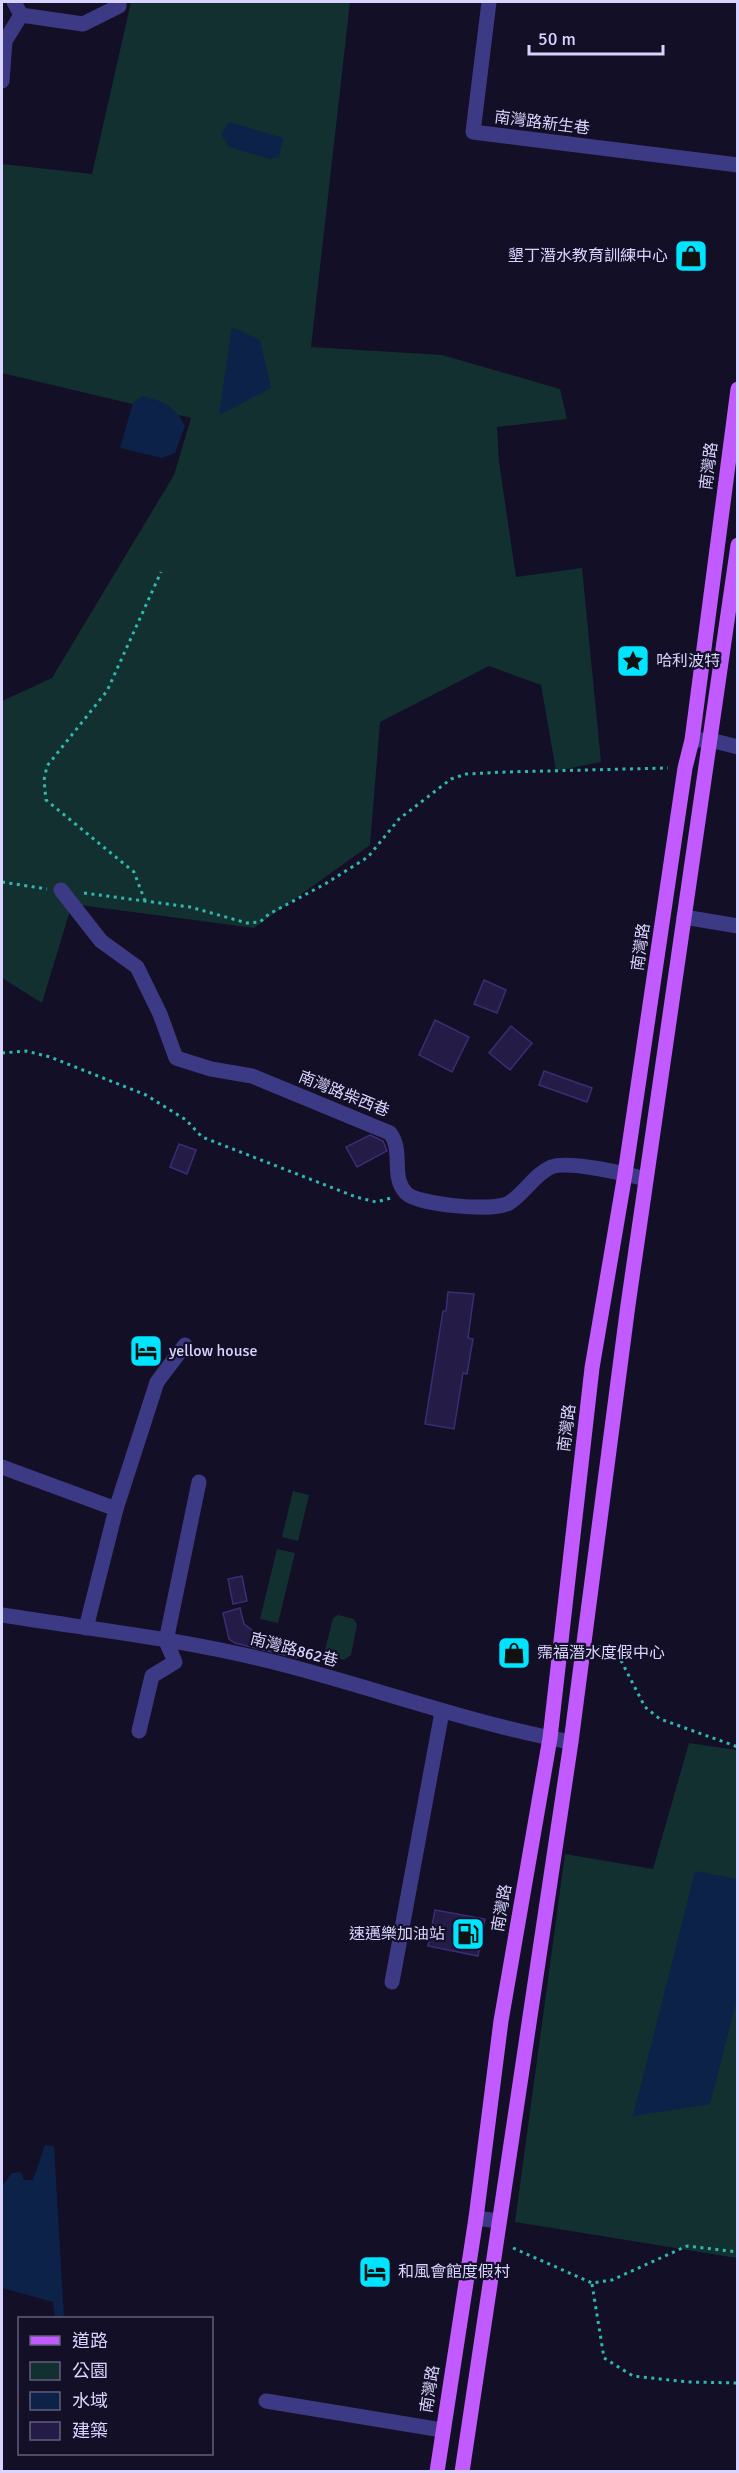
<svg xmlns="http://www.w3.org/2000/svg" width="739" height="2473" font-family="Signika,'Noto Sans TC',sans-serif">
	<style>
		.green { fill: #12302f }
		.water { fill: #0c2248 }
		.building { fill: #241b47; stroke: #3b2d73; stroke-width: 1.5 }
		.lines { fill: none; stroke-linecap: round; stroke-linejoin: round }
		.path { stroke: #2fb8b0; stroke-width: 3; stroke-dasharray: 3 4.5; stroke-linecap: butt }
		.minor { stroke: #3d3a85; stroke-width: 15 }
		.major { stroke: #c25bff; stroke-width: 15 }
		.labels { text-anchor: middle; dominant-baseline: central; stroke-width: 4.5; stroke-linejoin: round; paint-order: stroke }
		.street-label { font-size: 16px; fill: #d9d4ff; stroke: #130f26 }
		.poi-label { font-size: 16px; fill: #d9d4ff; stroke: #130f26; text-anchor: start }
	</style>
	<rect width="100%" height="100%" fill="#130f26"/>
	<g class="green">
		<polygon points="131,2 350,2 311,347 442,355 560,389 567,419 497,427 499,462 516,577 582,568 601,762 556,771 541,685 489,666 380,722 370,845 254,928 72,904 42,1003 2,978 2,701 52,678 174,475 191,418 2,373 2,164 92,174"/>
		<polygon points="293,1491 309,1495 298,1541 282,1537"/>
		<polygon points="277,1549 295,1553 278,1623 260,1619"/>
		<polygon points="338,1615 354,1619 357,1625 351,1655 344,1660 327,1656 325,1650 333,1618"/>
		<polygon points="689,1743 737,1750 737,2258 515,2222 565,1854 653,1869"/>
	</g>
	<g class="water">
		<polygon points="229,122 283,138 279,157 270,159 229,147 221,134"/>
		<polygon points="232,327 260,340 271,388 219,415"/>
		<path d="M142,396C163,401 175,406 185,426L175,453L162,458L120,448L133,403Z"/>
		<polygon points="695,1871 737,1879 737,1999 710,2104 633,2116"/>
		<polygon points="45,2145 54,2146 64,2318 55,2318 53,2302 2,2288 2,2186 12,2173 21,2172 24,2180 33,2180"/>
	</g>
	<g class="building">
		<polygon points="484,980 506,990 497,1013 474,1004"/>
		<polygon points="435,1020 469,1037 452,1072 419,1055"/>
		<polygon points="511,1026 532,1043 510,1070 489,1053"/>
		<polygon points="544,1071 592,1088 587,1102 539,1085"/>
		<polygon points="370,1135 383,1141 387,1151 357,1167 346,1147"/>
		<polygon points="179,1144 196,1150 187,1174 170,1167"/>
		<polygon points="448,1292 474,1294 468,1338 473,1339 467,1374 463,1373 454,1429 425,1424 443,1311 446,1311"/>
		<polygon points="242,1576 247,1601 233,1604 228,1579"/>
		<polygon points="240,1608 244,1624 261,1637 264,1634 276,1643 280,1638 299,1653 296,1658 235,1643 229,1639 223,1613"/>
		<polygon points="435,1910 485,1919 478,1956 428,1946"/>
	</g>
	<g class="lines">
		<g class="path">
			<polyline points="2,882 47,889"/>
			<polyline points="84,893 190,907 247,923 260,922 269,914 325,884 368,857 399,819 451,779 466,774 505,772 668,768"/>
			<polyline points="145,901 134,872 46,800 44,780 47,766 107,691 161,572"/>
			<polyline points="2,1053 26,1051 50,1057 146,1095 186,1120 202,1137 356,1197 376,1202 391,1198"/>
			<polyline points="598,1647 615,1649 645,1707 660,1719 738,1747"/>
			<polyline points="513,2248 592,2283 612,2280 687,2246 738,2252"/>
			<polyline points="592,2284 604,2358 633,2376 688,2382 738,2383"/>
		</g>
		<g class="minor">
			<polyline points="14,2 21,15 83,24 119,6 119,2"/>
			<polyline points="489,2 473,132 738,165"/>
			<polyline points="2,81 5,41 21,15"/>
			<polyline points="692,740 710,740 738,747"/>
			<path d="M61,890L101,941L137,967L160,1014L176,1058L211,1069L252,1076L390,1133C404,1151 390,1176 406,1193C418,1205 494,1212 509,1203C524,1194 535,1174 551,1167C568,1160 627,1174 646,1179"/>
			<polyline points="684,917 738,926"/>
			<polyline points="2,1467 116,1509"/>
			<path d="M2,1615C96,1630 192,1640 285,1665C381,1690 473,1724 571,1742"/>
			<polyline points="86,1628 116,1509 157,1382 185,1345"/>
			<polyline points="139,1731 152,1676 175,1662 166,1641 199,1482"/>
			<polyline points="392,1982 442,1712"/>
			<polyline points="476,2218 498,2221"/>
			<polyline points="266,2401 442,2430"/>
		</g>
		<g class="major">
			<polyline points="437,2472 476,2218 501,2021 550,1738 592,1368 625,1174 685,768 692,740 738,389"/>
			<polyline points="462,2472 571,1742 628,1305 738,545"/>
		</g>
	</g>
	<defs>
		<g id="shop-square" transform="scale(1.725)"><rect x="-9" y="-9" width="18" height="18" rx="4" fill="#00e5ff" stroke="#130f26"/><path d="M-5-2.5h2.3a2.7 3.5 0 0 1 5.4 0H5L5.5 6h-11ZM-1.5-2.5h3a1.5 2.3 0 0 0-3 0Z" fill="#111"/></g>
		<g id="sight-square" transform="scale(1.725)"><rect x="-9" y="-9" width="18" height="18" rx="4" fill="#00e5ff" stroke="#130f26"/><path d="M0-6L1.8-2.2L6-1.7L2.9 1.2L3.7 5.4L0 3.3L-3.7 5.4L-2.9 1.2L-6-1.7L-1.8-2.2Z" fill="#111"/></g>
		<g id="hotel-square" transform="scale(1.725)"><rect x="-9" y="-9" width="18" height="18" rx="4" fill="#00e5ff" stroke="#130f26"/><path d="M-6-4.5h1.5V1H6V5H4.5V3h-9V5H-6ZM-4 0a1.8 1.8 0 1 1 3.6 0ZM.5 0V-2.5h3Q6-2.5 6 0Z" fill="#111"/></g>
		<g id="fuel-square" transform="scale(1.725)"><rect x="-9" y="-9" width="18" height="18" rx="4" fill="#00e5ff" stroke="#130f26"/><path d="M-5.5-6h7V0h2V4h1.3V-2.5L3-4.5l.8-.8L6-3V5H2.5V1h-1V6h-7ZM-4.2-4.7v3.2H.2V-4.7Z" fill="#111"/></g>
	</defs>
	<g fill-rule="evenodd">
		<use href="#shop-square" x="691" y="256"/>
		<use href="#sight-square" x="633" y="661"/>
		<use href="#hotel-square" x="146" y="1351"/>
		<use href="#shop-square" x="514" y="1653"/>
		<use href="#fuel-square" x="468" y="1934"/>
		<use href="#hotel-square" x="375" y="2272"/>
	</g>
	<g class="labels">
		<g class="street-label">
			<text transform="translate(542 123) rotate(7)">南灣路新生巷</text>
			<text transform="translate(709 466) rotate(-83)">南灣路</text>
			<text transform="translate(641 947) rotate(-82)">南灣路</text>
			<text transform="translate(344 1094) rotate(22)">南灣路柴西巷</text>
			<text transform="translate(567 1428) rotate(-83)">南灣路</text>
			<text transform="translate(294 1650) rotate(15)">南灣路862巷</text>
			<text transform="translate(502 1908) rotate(-80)">南灣路</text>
			<text transform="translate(430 2389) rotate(-81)">南灣路</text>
		</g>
		<g class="poi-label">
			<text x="668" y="256" text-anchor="end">墾丁潛水教育訓練中心</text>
			<text x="656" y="661">哈利波特</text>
			<text x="169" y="1351">yellow house</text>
			<text x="537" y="1653">霈福潛水度假中心</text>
			<text x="445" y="1934" text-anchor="end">速邁樂加油站</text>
			<text x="398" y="2272">和風會館度假村</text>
		</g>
	</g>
	<rect width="739" height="2473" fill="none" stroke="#d9d4ff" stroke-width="6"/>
	<rect x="18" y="2317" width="195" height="138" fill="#130f26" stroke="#625e7d" stroke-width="1.5"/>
	<rect x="30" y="2336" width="30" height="9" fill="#c25bff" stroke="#625e7d" stroke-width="1.5"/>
	<text x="72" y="2347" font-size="18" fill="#d9d4ff">道路</text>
	<rect x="30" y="2362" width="30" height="18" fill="#12302f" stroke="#625e7d" stroke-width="1.5"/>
	<text x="72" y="2377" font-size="18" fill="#d9d4ff">公園</text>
	<rect x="30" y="2392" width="30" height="18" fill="#0c2248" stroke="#625e7d" stroke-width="1.5"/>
	<text x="72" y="2407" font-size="18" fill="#d9d4ff">水域</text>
	<rect x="30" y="2422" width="30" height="18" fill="#241b47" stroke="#625e7d" stroke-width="1.5"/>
	<text x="72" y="2437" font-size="18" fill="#d9d4ff">建築</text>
	<path d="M529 45v9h134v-9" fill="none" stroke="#d9d4ff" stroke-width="3"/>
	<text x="538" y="45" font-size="18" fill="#d9d4ff" stroke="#130f26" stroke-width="4.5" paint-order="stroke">50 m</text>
</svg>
